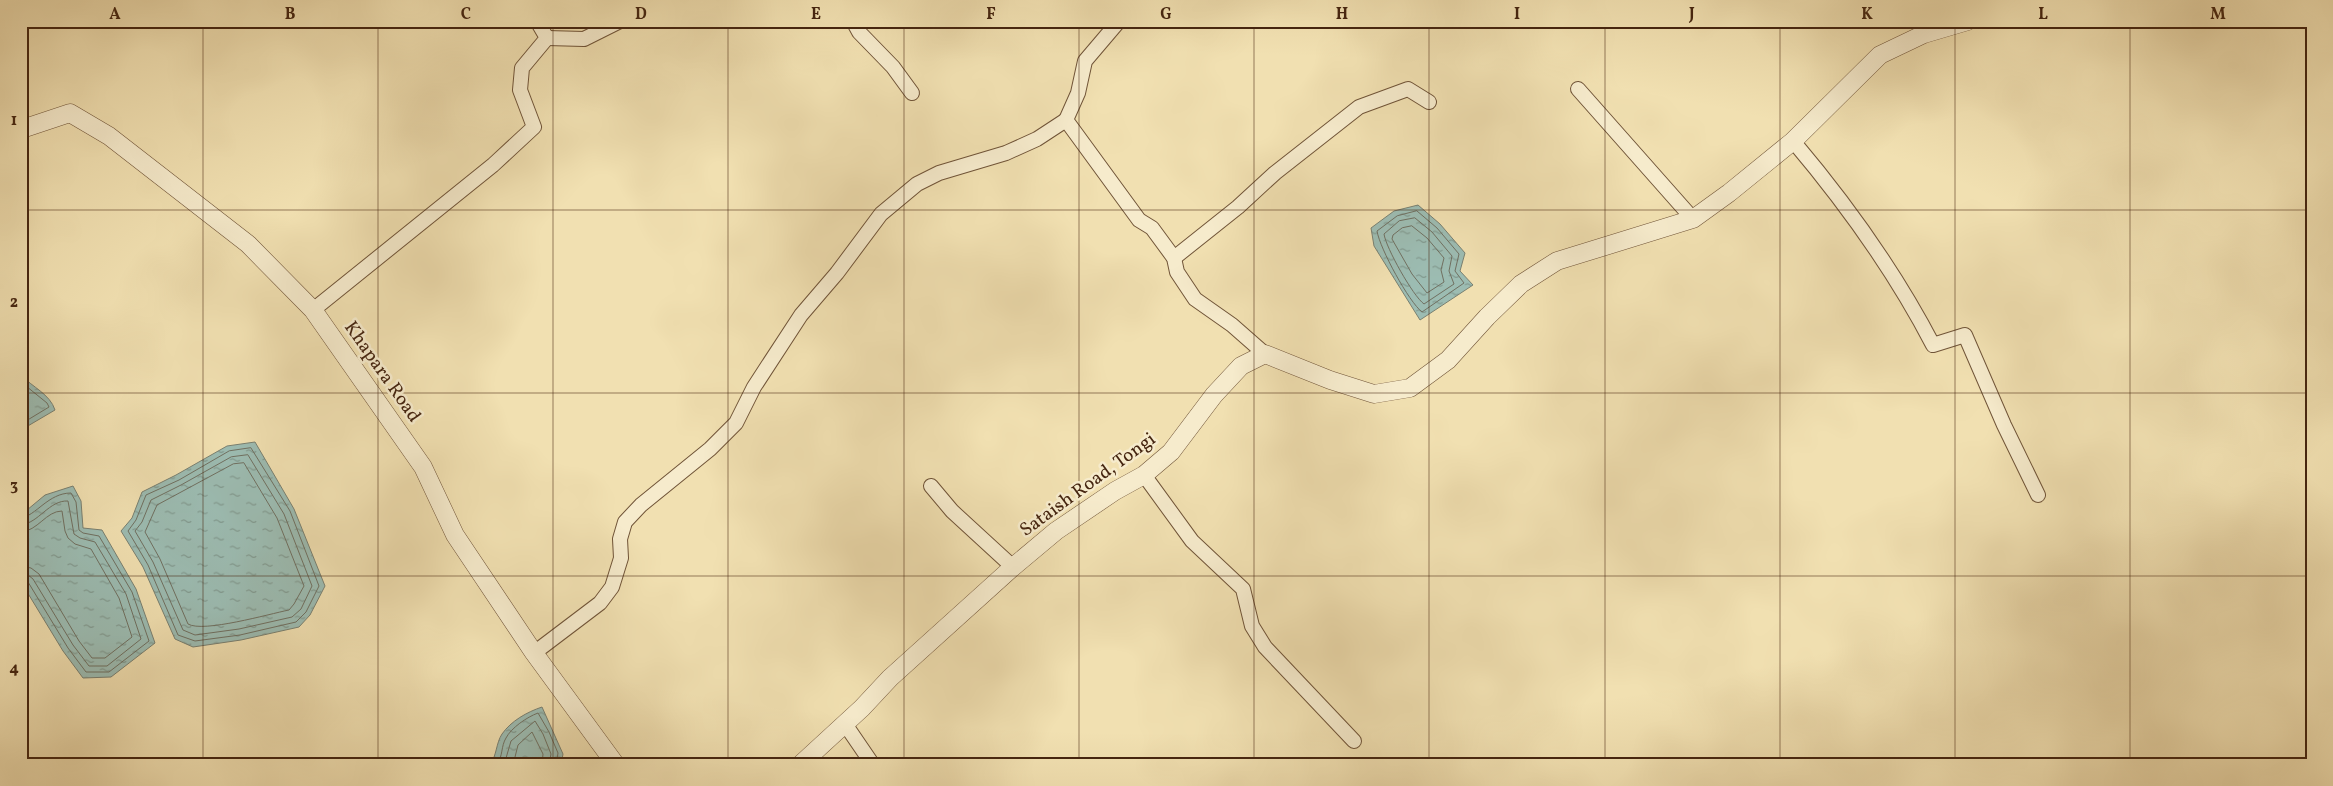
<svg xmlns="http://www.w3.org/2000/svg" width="2333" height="786" font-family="Vollkorn,serif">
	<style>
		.water { fill: url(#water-ripples); stroke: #798071 }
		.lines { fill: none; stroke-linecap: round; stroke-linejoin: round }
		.shore { stroke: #707061; stroke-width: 1 }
		.minor-casing { stroke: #705438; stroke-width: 16 }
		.tertiary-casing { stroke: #705438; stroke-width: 19 }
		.minor { stroke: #f6ebcc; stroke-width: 14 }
		.tertiary { stroke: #f6ebcc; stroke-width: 18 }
		.grid { fill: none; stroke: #452510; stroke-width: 1; stroke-opacity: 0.55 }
		.labels { text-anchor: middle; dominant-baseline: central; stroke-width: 5; stroke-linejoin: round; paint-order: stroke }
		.street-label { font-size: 19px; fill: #452510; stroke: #f6ebcc }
		.neatline { fill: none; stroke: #452510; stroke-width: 2 }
		.grid-label { font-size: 16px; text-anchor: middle; font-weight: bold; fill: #452510 }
	</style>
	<defs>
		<pattern id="water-ripples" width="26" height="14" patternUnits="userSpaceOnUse" patternTransform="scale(1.25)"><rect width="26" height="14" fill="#9cbcb2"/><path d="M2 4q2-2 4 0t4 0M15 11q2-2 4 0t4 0" fill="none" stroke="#81998f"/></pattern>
	</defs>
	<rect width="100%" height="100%" fill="#f1e0b1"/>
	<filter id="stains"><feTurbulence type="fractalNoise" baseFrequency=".004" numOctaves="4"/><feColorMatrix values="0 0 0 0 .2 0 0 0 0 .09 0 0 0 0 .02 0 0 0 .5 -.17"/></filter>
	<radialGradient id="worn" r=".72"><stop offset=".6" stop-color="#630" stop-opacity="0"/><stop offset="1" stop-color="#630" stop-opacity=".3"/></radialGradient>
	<g class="water">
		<polygon points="1418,205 1440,224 1465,253 1460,271 1473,285 1420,320 1374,246 1371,228 1394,211"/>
		<path d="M21,375C32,387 50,394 55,410L21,430Z"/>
		<polygon points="255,442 294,509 325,586 310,615 299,627 241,640 193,647 175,639 143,567 121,531 132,518 142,492 176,475 227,446"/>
		<polygon points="73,486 81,501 83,528 102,530 136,589 155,643 111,677 83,678 63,651 21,582 21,515 45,495"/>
		<path d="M542,707L563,754L561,765H490C497,755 496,743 502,734C511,721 527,712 542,707Z"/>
	</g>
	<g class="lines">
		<g class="shore">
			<path d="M1417,211L1437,228L1459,254L1455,271L1464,283L1422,312C1409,302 1380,249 1377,231L1397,216Z"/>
			<path d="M1415,218L1432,232L1452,256L1449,271L1454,284L1424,304C1413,296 1386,248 1384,234L1399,221Z"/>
			<polygon points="1412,226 1427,238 1444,258 1441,270 1444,282 1427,293 1412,274 1392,239 1393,235 1402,228"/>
			<polyline points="21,382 47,403 49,407 21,424"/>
			<polygon points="251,448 290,511 319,586 306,612 296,622 240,635 195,641 178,635 148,565 128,531 136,520 146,495 179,480 229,451"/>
			<polygon points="248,455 284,514 312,586 301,609 292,617 239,629 195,635 183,630 153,562 135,531 142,522 151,500 181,485 231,457"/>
			<path d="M244,463L277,518L304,586L294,604L289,610C269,614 203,633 188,624L160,559L145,532L157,505L233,464Z"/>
			<path d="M21,518C36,516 48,493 71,493L76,502L79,530L83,533L99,536L132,592L149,641L109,672H86L68,648L28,582L21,580"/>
			<path d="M21,525C39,523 49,500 68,501L74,534L80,538L95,542L126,594L141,639L107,666H89L73,645L33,579L28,575L21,573"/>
			<path d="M21,532C38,531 46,511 62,511L65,531L68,538L75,544L91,549L119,598L132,637L105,658H92L79,641L39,574L31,568L21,566"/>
			<path d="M497,765C503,756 501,746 506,738C511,728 527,717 538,713L549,732L558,753L556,765"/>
			<polyline points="504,765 511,741 535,721 543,734 551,754 549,765"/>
			<polyline points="513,765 518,745 532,732 543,754 542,765"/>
		</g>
		<g class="minor-casing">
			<g id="minor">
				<polyline points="853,21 859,32 893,67 912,93"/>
				<polyline points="1119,21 1085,61 1078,93 1066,120 1139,220 1152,228 1174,258 1177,272 1195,299 1232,325 1265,354"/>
				<polyline points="547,38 584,39 620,21"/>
				<polyline points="1578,89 1693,219"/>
				<path d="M1793,141C1848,206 1894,270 1933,345L1965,335L2004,425L2038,495"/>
				<polyline points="1174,258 1238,207 1275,173 1359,107 1408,89 1429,102"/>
				<polyline points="313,310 493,165 534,127 520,90 522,68 547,38 537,21"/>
				<polyline points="1144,475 1192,541 1243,589 1252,626 1265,647 1354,741"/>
				<polyline points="931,486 952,511 1013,567"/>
				<polyline points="534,653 600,603 612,587 621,558 620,539 625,522 641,505 710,449 736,423 754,387 801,315 837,273 881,214 917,184 939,173 1006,153 1037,139 1066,120"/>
				<polyline points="845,724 873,765"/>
			</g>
		</g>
		<g class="tertiary-casing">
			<g id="tertiary">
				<polyline points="21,124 25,128 70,113 109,136 248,244 313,310 423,467 455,535 534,653 616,765"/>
				<polyline points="800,765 862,708 890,678 1013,567 1056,531 1115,491 1144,475 1171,452 1214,395 1241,366 1265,354 1330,380 1374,394 1410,388 1448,360 1487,317 1521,284 1557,261 1693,219 1729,193 1793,141 1880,55 1924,34 1968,21"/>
			</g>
		</g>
		<use href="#minor" class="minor"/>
		<use href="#tertiary" class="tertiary"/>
	</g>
	<path class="grid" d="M203,21V765M378,21V765M553,21V765M728,21V765M904,21V765M1079,21V765M1254,21V765M1429,21V765M1605,21V765M1780,21V765M1955,21V765M2130,21V765M21,210H2312M21,393H2312M21,576H2312"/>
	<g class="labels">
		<g class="street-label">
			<text transform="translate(382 372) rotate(55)">Khapara Road</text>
			<text transform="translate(1088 485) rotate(-36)">Sataish Road, Tongi</text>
		</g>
	</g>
	<rect width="2333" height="786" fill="none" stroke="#f1e0b1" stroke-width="55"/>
	<rect x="28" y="28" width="2278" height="730" class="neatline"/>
	<g class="grid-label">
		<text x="115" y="19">A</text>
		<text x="290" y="19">B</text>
		<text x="466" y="19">C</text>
		<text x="641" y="19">D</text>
		<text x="816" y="19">E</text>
		<text x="991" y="19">F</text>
		<text x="1166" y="19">G</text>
		<text x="1342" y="19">H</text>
		<text x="1517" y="19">I</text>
		<text x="1692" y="19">J</text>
		<text x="1867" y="19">K</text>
		<text x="2043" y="19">L</text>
		<text x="2218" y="19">M</text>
		<text x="14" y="125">1</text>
		<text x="14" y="307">2</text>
		<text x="14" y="490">3</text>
		<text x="14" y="673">4</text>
	</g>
	<rect width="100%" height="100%" filter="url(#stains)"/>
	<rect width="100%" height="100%" fill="url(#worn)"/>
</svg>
